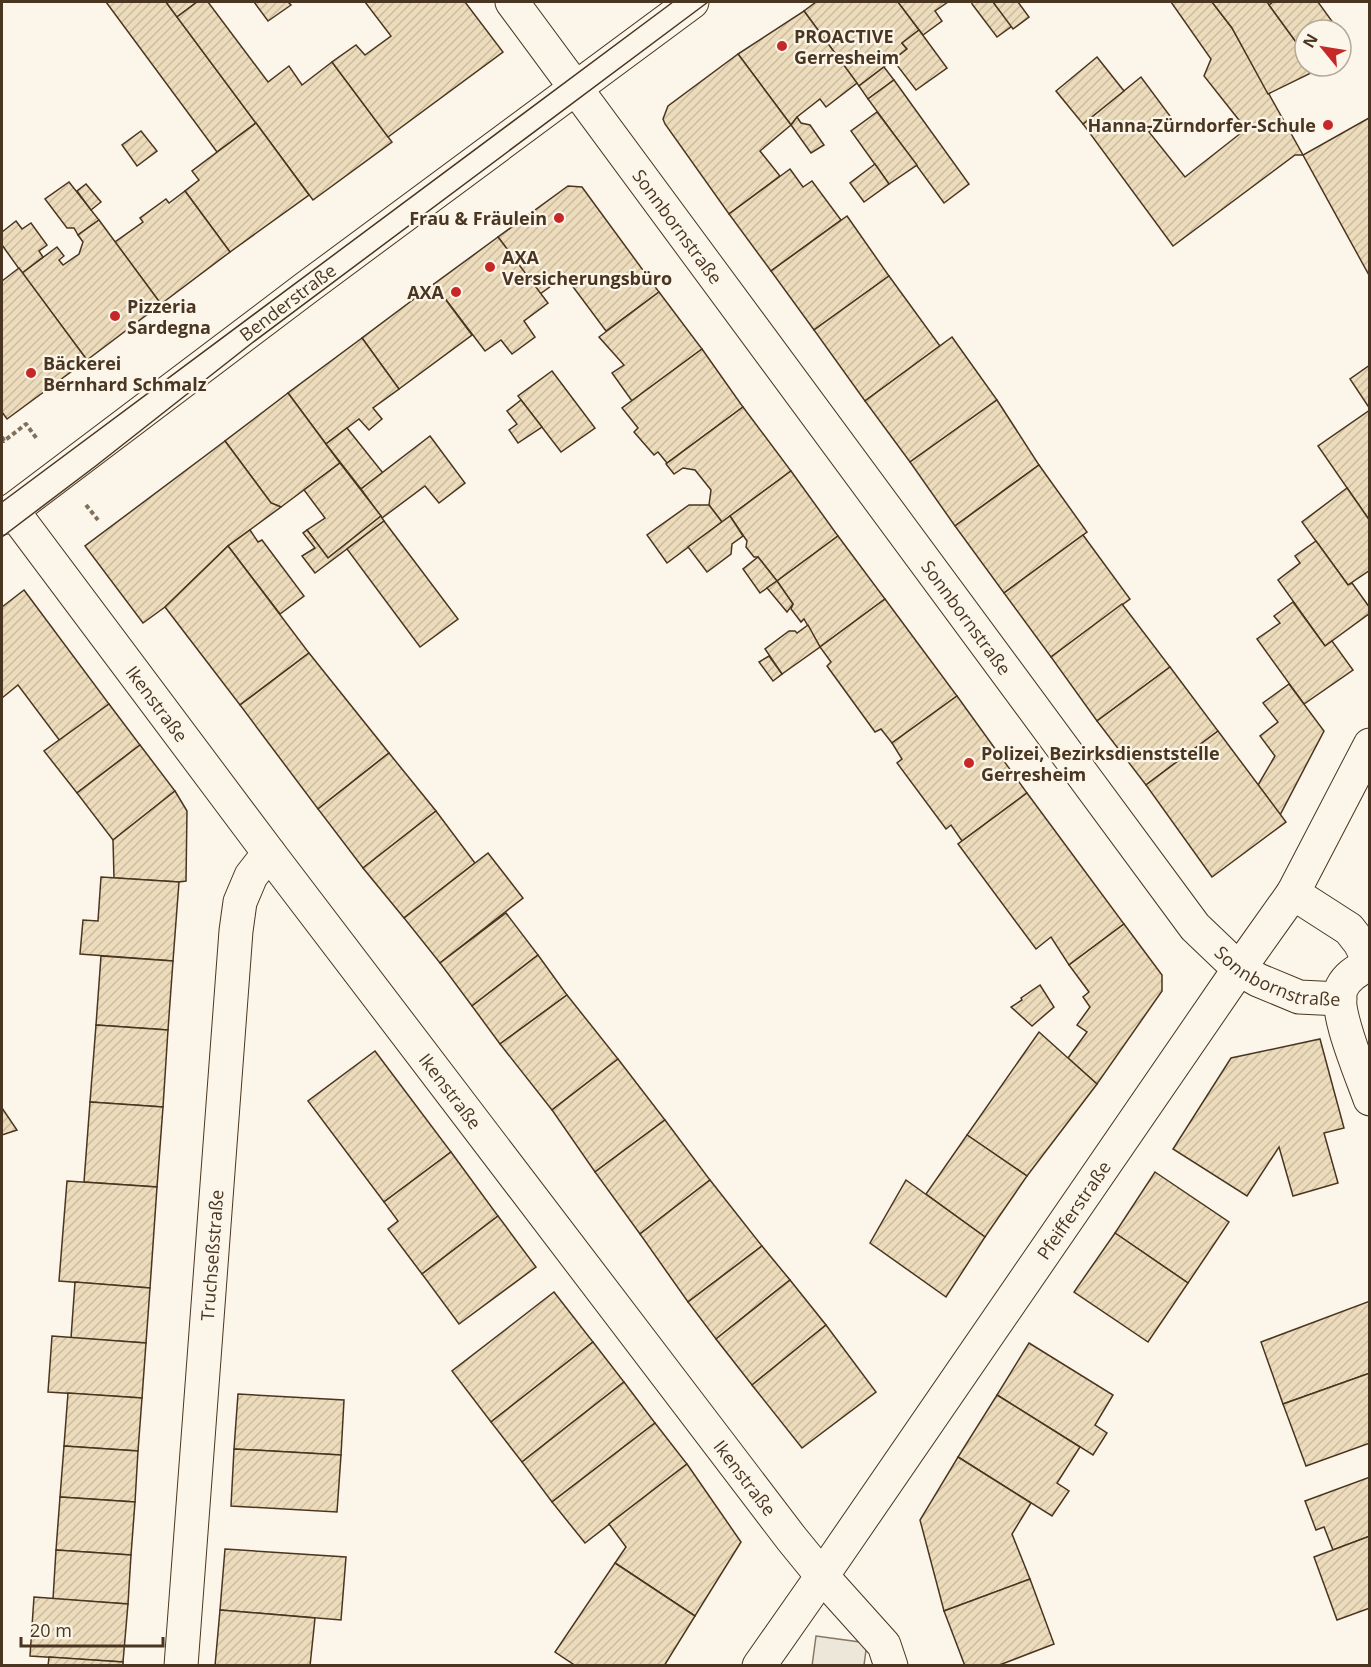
<svg xmlns="http://www.w3.org/2000/svg" width="1371" height="1667" font-family="'Open Sans',sans-serif">
	<style>
		.parking { fill: #ede7d9; stroke: #887966; stroke-width: 1.5 }
		.building { fill: url(#building-hatch); stroke: #4a3520; stroke-width: 1.5 }
		.lines { fill: none; stroke-linecap: round; stroke-linejoin: round }
		.street-casing { stroke: #4a3520; stroke-width: 35 }
		.secondary-casing { stroke: #4a3520; stroke-width: 35 }
		.path { stroke: #7f6f5c; stroke-width: 4; stroke-dasharray: 4.5 3; stroke-linecap: butt }
		.street { stroke: #fbf6e9; stroke-width: 33 }
		.secondary { stroke: #fbf6e9; stroke-width: 33 }
		.tram { stroke: #4a3520; stroke-width: 1.5 }
		.poi-dot { fill: #c62828; stroke: #fbf6e9; stroke-width: 2 }
		.labels { text-anchor: middle; dominant-baseline: central; stroke-width: 4.5; stroke-linejoin: round; paint-order: stroke }
		.poi-label { font-size: 18px; font-weight: bold; fill: #4a3520; stroke: #fbf6e9; text-anchor: start }
		.street-label { font-size: 18px; fill: #4a3520; stroke: #fbf6e9 }
	</style>
	<defs>
		<pattern id="building-hatch" width="6" height="6" patternUnits="userSpaceOnUse" patternTransform="scale(1.5)"><rect width="6" height="6" fill="#ecdcbc"/><path d="M-1 1l2-2M0 6l6-6M5 7l2-2" fill="none" stroke="#ccbda1"/></pattern>
	</defs>
	<rect width="100%" height="100%" fill="#fbf6e9"/>
	<polygon class="parking" points="816,1636 867,1643 864,1665 812,1666"/>
	<g class="building">
		<polygon points="106,2 166,2 256,123 217,152"/>
		<polygon points="166,2 197,2 177,17"/>
		<polygon points="197,2 208,2 268,82 289,66 302,85 332,62 392,142 313,200 177,17"/>
		<polygon points="254,2 288,2 291,5 268,21"/>
		<polygon points="365,2 465,2 503,52 388,137 332,62 356,45 365,55 391,36"/>
		<polygon points="816,2 898,2 919,30 902,43 907,49 859,86 804,11"/>
		<polygon points="898,2 948,2 935,11 942,21 923,35"/>
		<polygon points="972,2 993,2 1012,26 997,37 972,4"/>
		<polygon points="993,2 1018,2 1029,17 1013,29"/>
		<polygon points="1171,2 1212,2 1232,28 1303,155 1295,155 1173,246 1083,124 1141,77 1170,116 1149,132 1185,177 1246,129 1204,76 1211,59"/>
		<polygon points="1212,2 1267,2 1296,42 1305,58 1305,66 1309,66 1313,72 1268,94 1232,28"/>
		<polygon points="1273,2 1318,2 1334,24 1325,30 1305,30 1305,35 1296,42 1269,5"/>
		<polygon points="804,11 857,83 826,107 820,99 797,117 791,125 738,54"/>
		<polygon points="919,30 947,68 916,90 893,60 907,49 902,43"/>
		<polygon points="738,54 791,125 760,151 780,176 729,214 665,124 663,119 668,106"/>
		<polygon points="1097,57 1124,91 1083,124 1056,91"/>
		<polygon points="884,67 894,80 868,99 859,86"/>
		<polygon points="894,80 969,184 944,203 868,99"/>
		<polygon points="877,112 917,165 889,184 851,131"/>
		<polygon points="797,117 801,123 810,125 824,145 811,153 791,125"/>
		<polygon points="1369,118 1370,119 1370,277 1303,155"/>
		<polygon points="256,123 309,195 230,252 185,191 199,180 192,171"/>
		<polygon points="141,131 157,151 137,166 122,145"/>
		<polygon points="875,164 889,184 864,202 850,183"/>
		<polygon points="790,169 803,187 812,181 841,220 771,271 729,214"/>
		<polygon points="69,182 99,220 78,235 74,228 67,228 45,199"/>
		<polygon points="86,184 101,202 91,210 77,191"/>
		<polygon points="568,186 582,187 659,292 606,331 565,276 540,294 498,237"/>
		<polygon points="185,191 230,252 161,304 115,242 143,222 140,218 166,199 169,203"/>
		<polygon points="847,216 889,276 814,330 771,271"/>
		<polygon points="99,220 161,304 87,360 22,273 57,247 64,256 59,260 63,265 79,254 83,242 78,235"/>
		<polygon points="16,221 22,229 31,223 47,245 39,251 43,257 22,273 2,245 2,232"/>
		<polygon points="498,237 548,303 524,321 535,337 512,354 501,340 485,351 434,284"/>
		<polygon points="19,268 87,360 7,419 2,412 2,281"/>
		<polygon points="889,276 940,346 865,401 814,330"/>
		<polygon points="434,284 472,335 399,389 362,338"/>
		<polygon points="659,292 702,349 632,401 612,373 624,365 599,337"/>
		<polygon points="952,337 997,400 910,462 865,401"/>
		<polygon points="362,338 399,389 373,408 382,419 369,430 359,419 326,444 288,393"/>
		<polygon points="702,349 743,407 667,463 658,452 654,455 634,432 638,428 622,408"/>
		<polygon points="1370,365 1370,409 1350,379"/>
		<polygon points="552,371 595,428 561,452 518,396"/>
		<polygon points="288,393 340,463 281,507 271,503 225,441"/>
		<polygon points="521,400 542,427 518,443 509,430 517,424 507,411"/>
		<polygon points="997,400 1039,465 955,526 910,462"/>
		<polygon points="743,407 791,471 722,522 709,505 711,490 695,470 683,468 674,474 666,464"/>
		<polygon points="1370,410 1370,521 1318,446"/>
		<polygon points="347,428 383,473 361,489 326,444"/>
		<polygon points="430,436 465,483 439,503 425,486 382,518 361,489"/>
		<polygon points="225,441 271,503 281,507 228,546 165,607 143,623 85,546"/>
		<polygon points="340,463 381,516 328,558 307,530 325,518 304,490"/>
		<polygon points="1039,465 1087,532 1004,593 955,526"/>
		<polygon points="791,471 838,536 777,581 758,557 754,557 746,547 747,541 730,516"/>
		<polygon points="1347,488 1370,521 1370,570 1348,585 1302,522"/>
		<polygon points="689,505 709,505 722,522 667,563 647,535"/>
		<polygon points="381,516 384,521 315,573 302,556 315,548 303,533 307,530 328,558"/>
		<polygon points="730,516 743,536 732,544 731,554 707,572 688,547"/>
		<polygon points="384,521 458,619 420,647 347,549"/>
		<polygon points="250,530 258,542 262,540 304,596 280,614 228,546"/>
		<polygon points="1083,535 1130,599 1051,657 1004,593"/>
		<polygon points="838,536 885,599 820,647 804,619 801,622 791,609 793,604 777,581"/>
		<polygon points="1316,541 1348,585 1352,583 1370,608 1370,613 1325,646 1278,580 1300,563 1295,556"/>
		<polygon points="228,546 309,653 240,705 165,607"/>
		<polygon points="758,557 777,581 760,593 743,569"/>
		<polygon points="777,581 793,604 787,612 767,588"/>
		<polygon points="24,590 109,704 60,741 18,685 2,698 2,607"/>
		<polygon points="885,599 957,696 892,743 881,729 875,732 827,666 831,662 820,647"/>
		<polygon points="1293,602 1325,646 1332,641 1353,670 1304,704 1257,639 1280,623 1274,616"/>
		<polygon points="1122,604 1170,667 1097,721 1051,657"/>
		<polygon points="808,625 820,647 782,674 765,649 789,631 795,631 797,633"/>
		<polygon points="309,653 389,753 318,809 240,705"/>
		<polygon points="769,656 782,674 773,681 759,662"/>
		<polygon points="1170,667 1218,731 1146,785 1097,721"/>
		<polygon points="1289,684 1324,731 1280,815 1258,785 1275,756 1260,736 1278,722 1263,703"/>
		<polygon points="957,696 1027,793 962,841 951,825 946,829 897,763 902,759 892,743"/>
		<polygon points="109,704 140,745 77,793 44,751"/>
		<polygon points="1218,731 1286,822 1212,877 1146,785"/>
		<polygon points="140,745 175,791 113,840 77,793"/>
		<polygon points="389,753 436,811 363,868 318,809"/>
		<polygon points="175,791 187,811 186,881 179,882 114,878 113,840"/>
		<polygon points="1027,793 1124,924 1069,965 1051,937 1036,949 958,844"/>
		<polygon points="436,811 475,863 404,918 363,868"/>
		<polygon points="488,853 523,898 440,963 404,918"/>
		<polygon points="101,877 179,882 173,961 80,954 83,920 98,921"/>
		<polygon points="506,913 538,955 472,1006 440,963"/>
		<polygon points="1124,924 1162,975 1162,991 1097,1084 1068,1058 1087,1032 1077,1025 1090,1007 1083,997 1089,992 1069,965"/>
		<polygon points="538,955 567,995 500,1044 472,1006"/>
		<polygon points="101,956 173,961 168,1030 96,1025"/>
		<polygon points="1040,985 1054,1007 1032,1026 1011,1007 1022,1000 1021,998"/>
		<polygon points="567,995 618,1059 552,1110 500,1044"/>
		<polygon points="96,1025 168,1030 163,1107 90,1102"/>
		<polygon points="1039,1032 1097,1084 1027,1176 967,1135"/>
		<polygon points="1320,1039 1344,1128 1324,1133 1338,1183 1293,1196 1279,1147 1247,1196 1173,1149 1231,1058"/>
		<polygon points="375,1051 451,1152 384,1202 308,1101"/>
		<polygon points="618,1059 665,1120 595,1172 552,1110"/>
		<polygon points="90,1102 163,1107 157,1187 84,1182"/>
		<polygon points="2,1108 17,1130 2,1135"/>
		<polygon points="665,1120 710,1180 640,1234 595,1172"/>
		<polygon points="967,1135 1027,1176 985,1237 926,1194"/>
		<polygon points="451,1152 498,1216 422,1274 388,1229 398,1221 384,1202"/>
		<polygon points="1155,1172 1229,1222 1188,1283 1115,1233"/>
		<polygon points="710,1180 762,1246 688,1302 640,1234"/>
		<polygon points="906,1180 985,1237 946,1297 870,1243"/>
		<polygon points="67,1181 157,1187 150,1288 59,1281"/>
		<polygon points="498,1216 536,1267 459,1324 422,1274"/>
		<polygon points="1115,1233 1188,1283 1148,1342 1074,1292"/>
		<polygon points="762,1246 790,1280 716,1339 688,1302"/>
		<polygon points="790,1280 826,1325 752,1385 716,1339"/>
		<polygon points="75,1282 150,1288 146,1343 71,1338"/>
		<polygon points="554,1292 593,1342 491,1422 452,1371"/>
		<polygon points="1370,1301 1370,1373 1283,1404 1261,1342"/>
		<polygon points="826,1325 876,1392 802,1448 752,1385"/>
		<polygon points="52,1336 146,1343 142,1398 48,1392"/>
		<polygon points="593,1342 624,1382 522,1462 491,1422"/>
		<polygon points="1029,1343 1113,1395 1095,1425 1107,1433 1093,1455 997,1395"/>
		<polygon points="1370,1373 1370,1443 1306,1466 1283,1404"/>
		<polygon points="624,1382 655,1423 552,1502 522,1462"/>
		<polygon points="68,1393 142,1398 138,1451 64,1446"/>
		<polygon points="238,1394 344,1400 341,1455 234,1449"/>
		<polygon points="997,1395 1080,1447 1057,1483 1069,1491 1052,1516 958,1457"/>
		<polygon points="655,1423 687,1464 585,1543 552,1502"/>
		<polygon points="64,1446 138,1451 135,1502 60,1497"/>
		<polygon points="234,1449 341,1455 337,1512 231,1506"/>
		<polygon points="958,1457 1031,1503 1012,1534 1030,1579 944,1611 920,1520"/>
		<polygon points="687,1464 741,1542 695,1616 615,1563 626,1547 609,1524"/>
		<polygon points="1370,1477 1370,1536 1333,1550 1324,1527 1316,1530 1305,1501"/>
		<polygon points="60,1497 135,1502 131,1555 56,1550"/>
		<polygon points="1370,1536 1370,1608 1337,1620 1314,1557"/>
		<polygon points="225,1549 346,1557 341,1620 220,1610"/>
		<polygon points="56,1550 131,1555 128,1604 53,1599"/>
		<polygon points="615,1563 695,1616 664,1666 576,1666 555,1652"/>
		<polygon points="1030,1579 1054,1644 997,1666 965,1666 944,1611"/>
		<polygon points="34,1597 128,1604 123,1662 30,1656"/>
		<polygon points="220,1610 315,1618 310,1666 215,1666"/>
		<polygon points="49,1657 123,1662 123,1666 48,1666"/>
	</g>
	<g class="lines">
		<g class="street-casing">
			<g id="street">
				<path id="s1" d="M512,2L1195,927L1239,969L1258,980L1299,997L1340,999"/>
				<path id="s2" d="M12,510L269,853L791,1538L822,1576L884,1645L891,1666"/>
				<polyline points="1293,893 1349,929 1360,943 1370,963"/>
				<path d="M1370,963C1359,970 1348,975 1342,987C1332,1007 1362,1076 1370,1099"/>
				<path id="s3" d="M181,1666L236,931L240,902L251,876L269,853"/>
				<path id="s4" d="M759,1666L822,1576L1239,969L1293,893L1370,745"/>
			</g>
		</g>
		<g class="secondary-casing">
			<g id="secondary">
				<path id="s5" d="M2,518L306,288L692,2"/>
			</g>
		</g>
		<g class="path">
			<polyline points="2,437 4,441 26,424 37,439"/>
			<polyline points="86,505 98,520"/>
		</g>
		<use href="#street" class="street"/>
		<use href="#secondary" class="secondary"/>
		<g class="tram">
			<polyline points="2,502 673,2"/>
			<polyline points="2,537 97,465 252,343 708,2"/>
		</g>
	</g>
	<g class="poi-dot">
		<circle cx="782" cy="46" r="6"/>
		<circle cx="1328" cy="125" r="6"/>
		<circle cx="559" cy="218" r="6"/>
		<circle cx="490" cy="267" r="6"/>
		<circle cx="456" cy="292" r="6"/>
		<circle cx="115" cy="316" r="6"/>
		<circle cx="31" cy="373" r="6"/>
		<circle cx="969" cy="763" r="6"/>
	</g>
	<g class="labels">
		<g class="poi-label">
			<text x="794" y="36">PROACTIVE<tspan x="794" dy="21">Gerresheim</tspan></text>
			<text x="1316" y="125" text-anchor="end">Hanna-Zürndorfer-Schule</text>
			<text x="547" y="218" text-anchor="end">Frau &amp; Fräulein</text>
			<text x="502" y="257">AXA<tspan x="502" dy="21">Versicherungsbüro</tspan></text>
			<text x="444" y="292" text-anchor="end">AXA</text>
			<text x="127" y="306">Pizzeria<tspan x="127" dy="21">Sardegna</tspan></text>
			<text x="43" y="363">Bäckerei<tspan x="43" dy="21">Bernhard Schmalz</tspan></text>
			<text x="981" y="753">Polizei, Bezirksdienststelle<tspan x="981" dy="21">Gerresheim</tspan></text>
		</g>
		<g class="street-label">
			<text stroke="none"><textPath href="#s1" startOffset="279">Sonnbornstraße</textPath></text>
			<text stroke="none"><textPath href="#s5" startOffset="358">Benderstraße</textPath></text>
			<text stroke="none"><textPath href="#s1" startOffset="765">Sonnbornstraße</textPath></text>
			<text stroke="none"><textPath href="#s2" startOffset="242">Ikenstraße</textPath></text>
			<text stroke="none"><textPath href="#s1" startOffset="1250">Sonnbornstraße</textPath></text>
			<text stroke="none"><textPath href="#s2" startOffset="728">Ikenstraße</textPath></text>
			<text stroke="none"><textPath href="#s4" startOffset="554">Pfeifferstraße</textPath></text>
			<text stroke="none"><textPath href="#s3" startOffset="412">Truchseßstraße</textPath></text>
			<text stroke="none"><textPath href="#s2" startOffset="1214">Ikenstraße</textPath></text>
		</g>
	</g>
	<rect width="1371" height="1667" fill="none" stroke="#4a3520" stroke-width="6"/>
	<g transform="translate(1323 48) rotate(300)"><circle r="28" fill="#fbf6e9" stroke="#b4a999" stroke-width="1.5"/>
	<path d="M0-4.5L10 22L0 15L-10 22Z" fill="#c62828"/>
	<text y="-9" font-size="16" font-weight="bold" text-anchor="middle" fill="#4a3520">N</text>
	</g>
	<path d="M21 1637v9h142v-9" fill="none" stroke="#4a3520" stroke-width="3"/>
	<text x="30" y="1637" font-size="18" fill="#4a3520" stroke="#fbf6e9" stroke-width="4.5" paint-order="stroke">20 m</text>
</svg>
